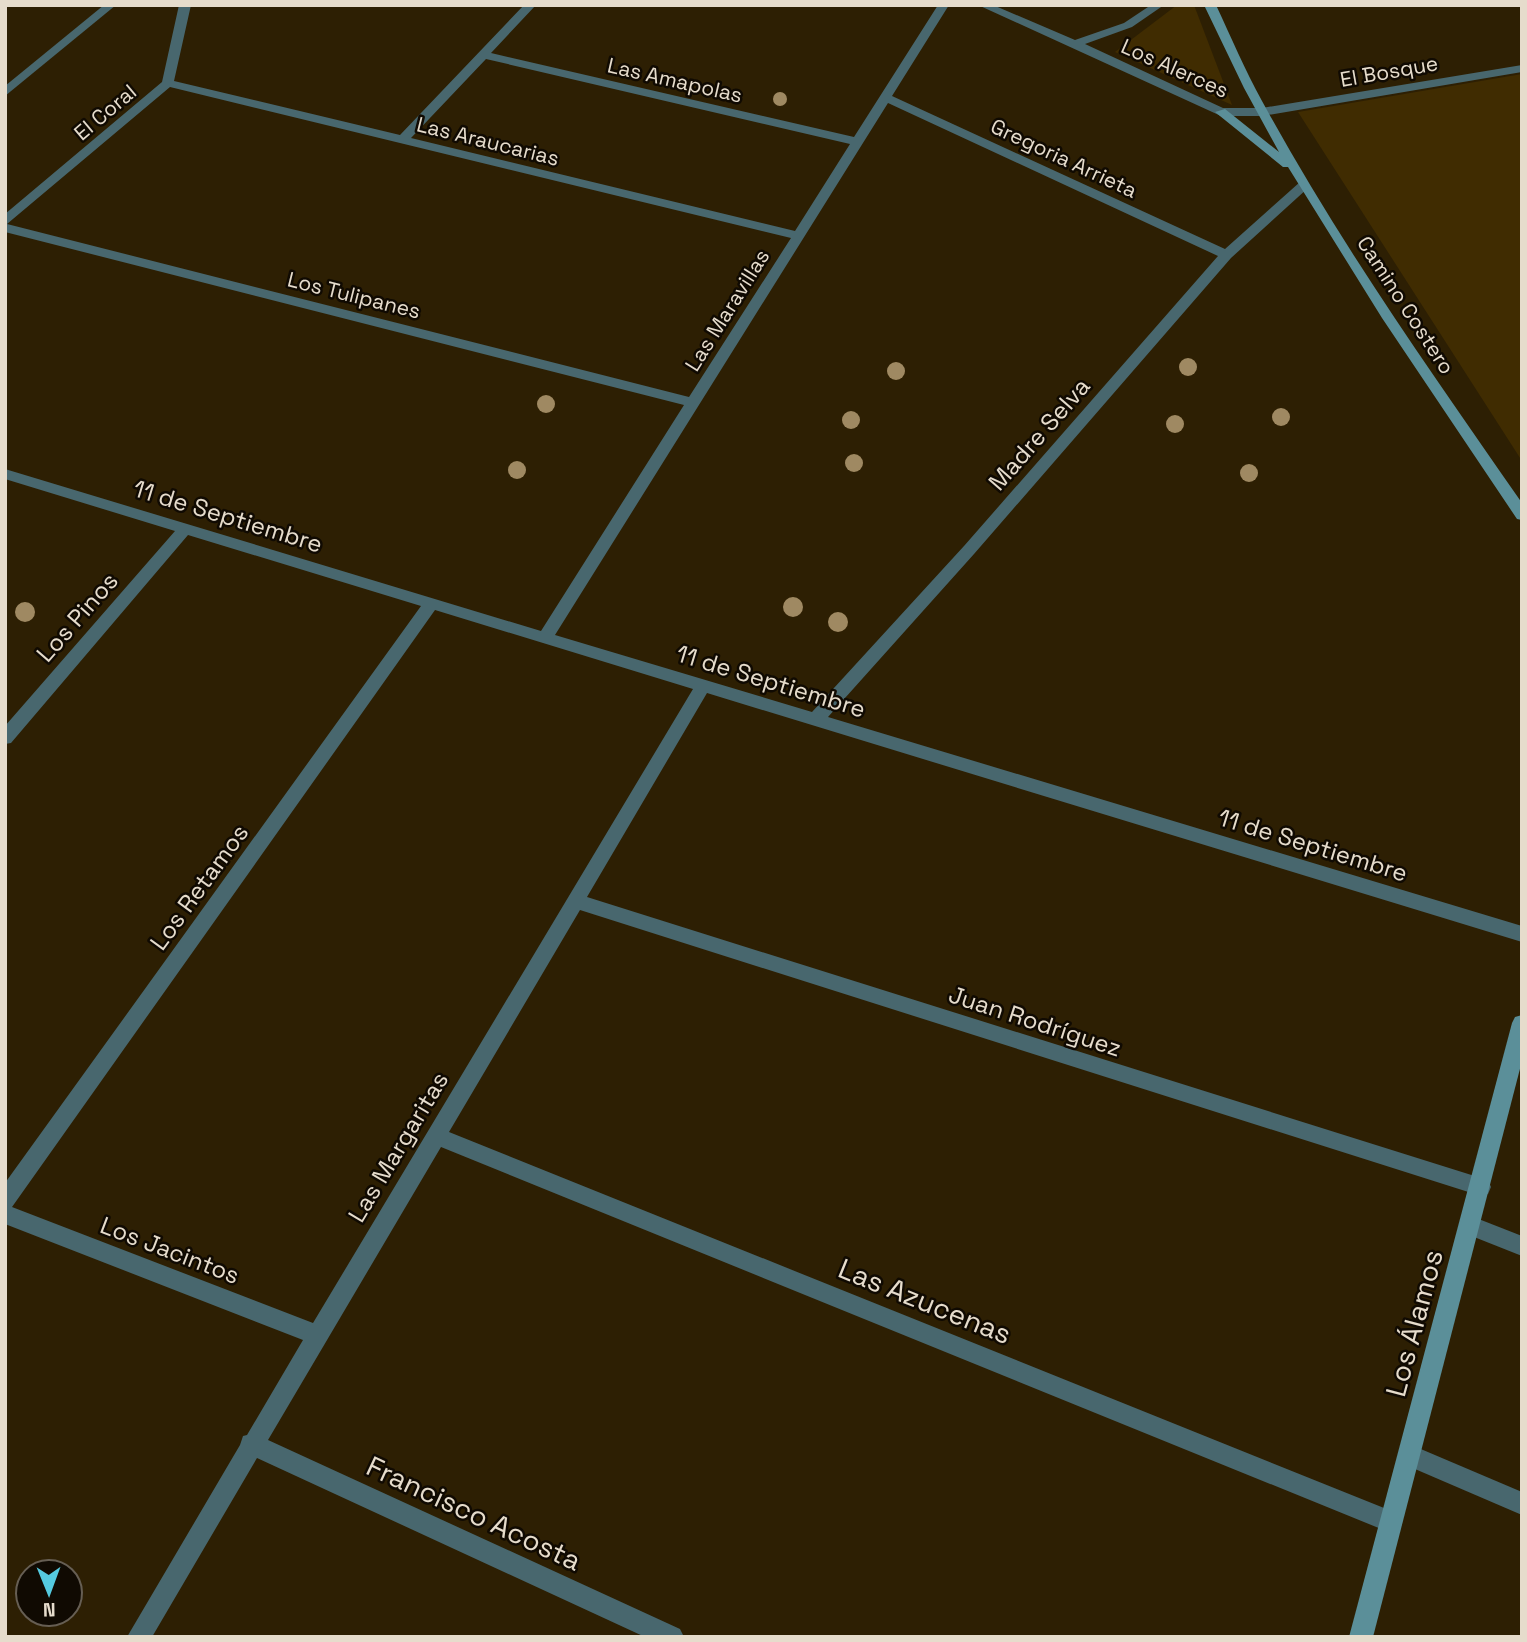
<svg xmlns="http://www.w3.org/2000/svg" width="1527" height="1642" font-family="'Space Grotesk',sans-serif">
	<style>
		.green { fill: #402c01 }
		.lines { fill: none; stroke-linecap: round; stroke-linejoin: round }
		.street { fill: #48676e; fill-rule: evenodd }
		.secondary { fill: #5b8f99; fill-rule: evenodd }
		.tree { fill: #9f8962 }
		.labels { text-anchor: middle; dominant-baseline: central; stroke-width: 5; stroke-linejoin: round; paint-order: stroke }
		.far-street-label { font-size: 21px; fill: #e6dccc; stroke: #100a02 }
		.street-label { font-size: 24px; fill: #e6dccc; stroke: #100a02 }
		.near-street-label { font-size: 28px; fill: #e6dccc; stroke: #100a02 }
	</style>
	<rect width="100%" height="100%" fill="#2d1f03"/>
	<g class="green">
		<polygon points="1177,5 1194,5 1232,105 1115,52"/>
		<polygon points="1522,74 1522,461 1298,112"/>
	</g>
	<g class="lines">
		<g class="street">
			<polygon points="104,5 116,5 5,96 5,86"/>
			<path d="M179,5H191L174,81L400,135L524,5H536L491,53L854,137L938,5H949L892,96L1225,249L1300,182H1308V188L1231,258L974,554L828,717L1522,926V942L707,693L587,897L1481,1178L1488,1180L1491,1187L1488,1194L1481,1196L580,910L449,1132L1399,1514L1402,1522L1399,1530L1391,1533L441,1147L268,1440L680,1629L684,1637H645L257,1458L152,1637H127L240,1445L243,1436L247,1435L303,1340L5,1224V1183L421,606L188,535L11,743L5,744V726L175,531L5,479V469L541,631L684,405L5,232V214L162,82ZM486,59L850,144L795,231L411,138ZM170,87L791,238L689,397L7,224ZM888,103L1218,256L964,546L812,712L555,635ZM435,610L693,689L313,1323L12,1207Z"/>
			<polygon points="978,5 993,5 1075,40 1124,23 1151,5 1164,5 1132,27 1085,44 1223,108 1262,108 1522,65 1522,72 1262,116 1221,116"/>
			<polygon points="1471,1216 1522,1236 1522,1256 1464,1233 1461,1226 1464,1219"/>
			<polygon points="1409,1444 1522,1492 1522,1515 1401,1463 1398,1455 1401,1447"/>
		</g>
		<g class="secondary">
			<path d="M1204,5H1216C1231,37 1245,70 1262,101C1338,241 1431,372 1522,503V520L1517,519L1382,318L1288,167H1283L1215,112L1225,109L1279,152L1244,88Z"/>
			<polygon points="1522,1015 1522,1061 1373,1637 1349,1637 1512,1023 1515,1017"/>
		</g>
	</g>
	<g class="tree">
		<circle cx="780" cy="99" r="7"/>
		<circle cx="1188" cy="367" r="9"/>
		<circle cx="896" cy="371" r="9"/>
		<circle cx="546" cy="404" r="9"/>
		<circle cx="1281" cy="417" r="9"/>
		<circle cx="851" cy="420" r="9"/>
		<circle cx="1175" cy="424" r="9"/>
		<circle cx="854" cy="463" r="9"/>
		<circle cx="517" cy="470" r="9"/>
		<circle cx="1249" cy="473" r="9"/>
		<circle cx="793" cy="607" r="10"/>
		<circle cx="25" cy="612" r="10"/>
		<circle cx="838" cy="622" r="10"/>
	</g>
	<g class="labels">
		<g class="far-street-label">
			<text transform="translate(1175 68) rotate(24)">Los Alerces</text>
			<text transform="translate(1389 71) rotate(-10)">El Bosque</text>
			<text transform="translate(675 80) rotate(13)">Las Amapolas</text>
			<text transform="translate(105 112) rotate(-40)">El Coral</text>
			<text transform="translate(488 141) rotate(14)">Las Araucarias</text>
			<text transform="translate(1064 158) rotate(25)">Gregoria Arrieta</text>
			<text transform="translate(354 295) rotate(14)">Los Tulipanes</text>
			<text transform="translate(1406 305) rotate(57)">Camino Costero</text>
			<text transform="translate(727 310) rotate(-58)">Las Maravillas</text>
		</g>
		<g class="street-label">
			<text transform="translate(1039 434) rotate(-49)">Madre Selva</text>
			<text transform="translate(228 516) rotate(17)">11 de Septiembre</text>
			<text transform="translate(77 617) rotate(-49)">Los Pinos</text>
			<text transform="translate(771 681) rotate(17)">11 de Septiembre</text>
			<text transform="translate(1313 845) rotate(17)">11 de Septiembre</text>
			<text transform="translate(199 887) rotate(-54)">Los Retamos</text>
			<text transform="translate(1035 1021) rotate(18)">Juan Rodríguez</text>
			<text transform="translate(398 1147) rotate(-59)">Las Margaritas</text>
			<text transform="translate(170 1250) rotate(21)">Los Jacintos</text>
		</g>
		<g class="near-street-label">
			<text transform="translate(925 1301) rotate(22)">Las Azucenas</text>
			<text transform="translate(1414 1323) rotate(-75)">Los Álamos</text>
			<text transform="translate(474 1513) rotate(25)">Francisco Acosta</text>
		</g>
	</g>
	<rect width="1527" height="1642" fill="none" stroke="#e6dccc" stroke-width="14"/>
	<g transform="translate(49 1593) rotate(179)"><circle r="33" fill="#100a02" stroke="#665e53" stroke-width="2"/>
	<path d="M0-5L12 26L0 18L-12 26Z" fill="#55cadf"/>
	<text y="-10" font-size="19" font-weight="bold" text-anchor="middle" fill="#e6dccc">N</text>
	</g>
</svg>
